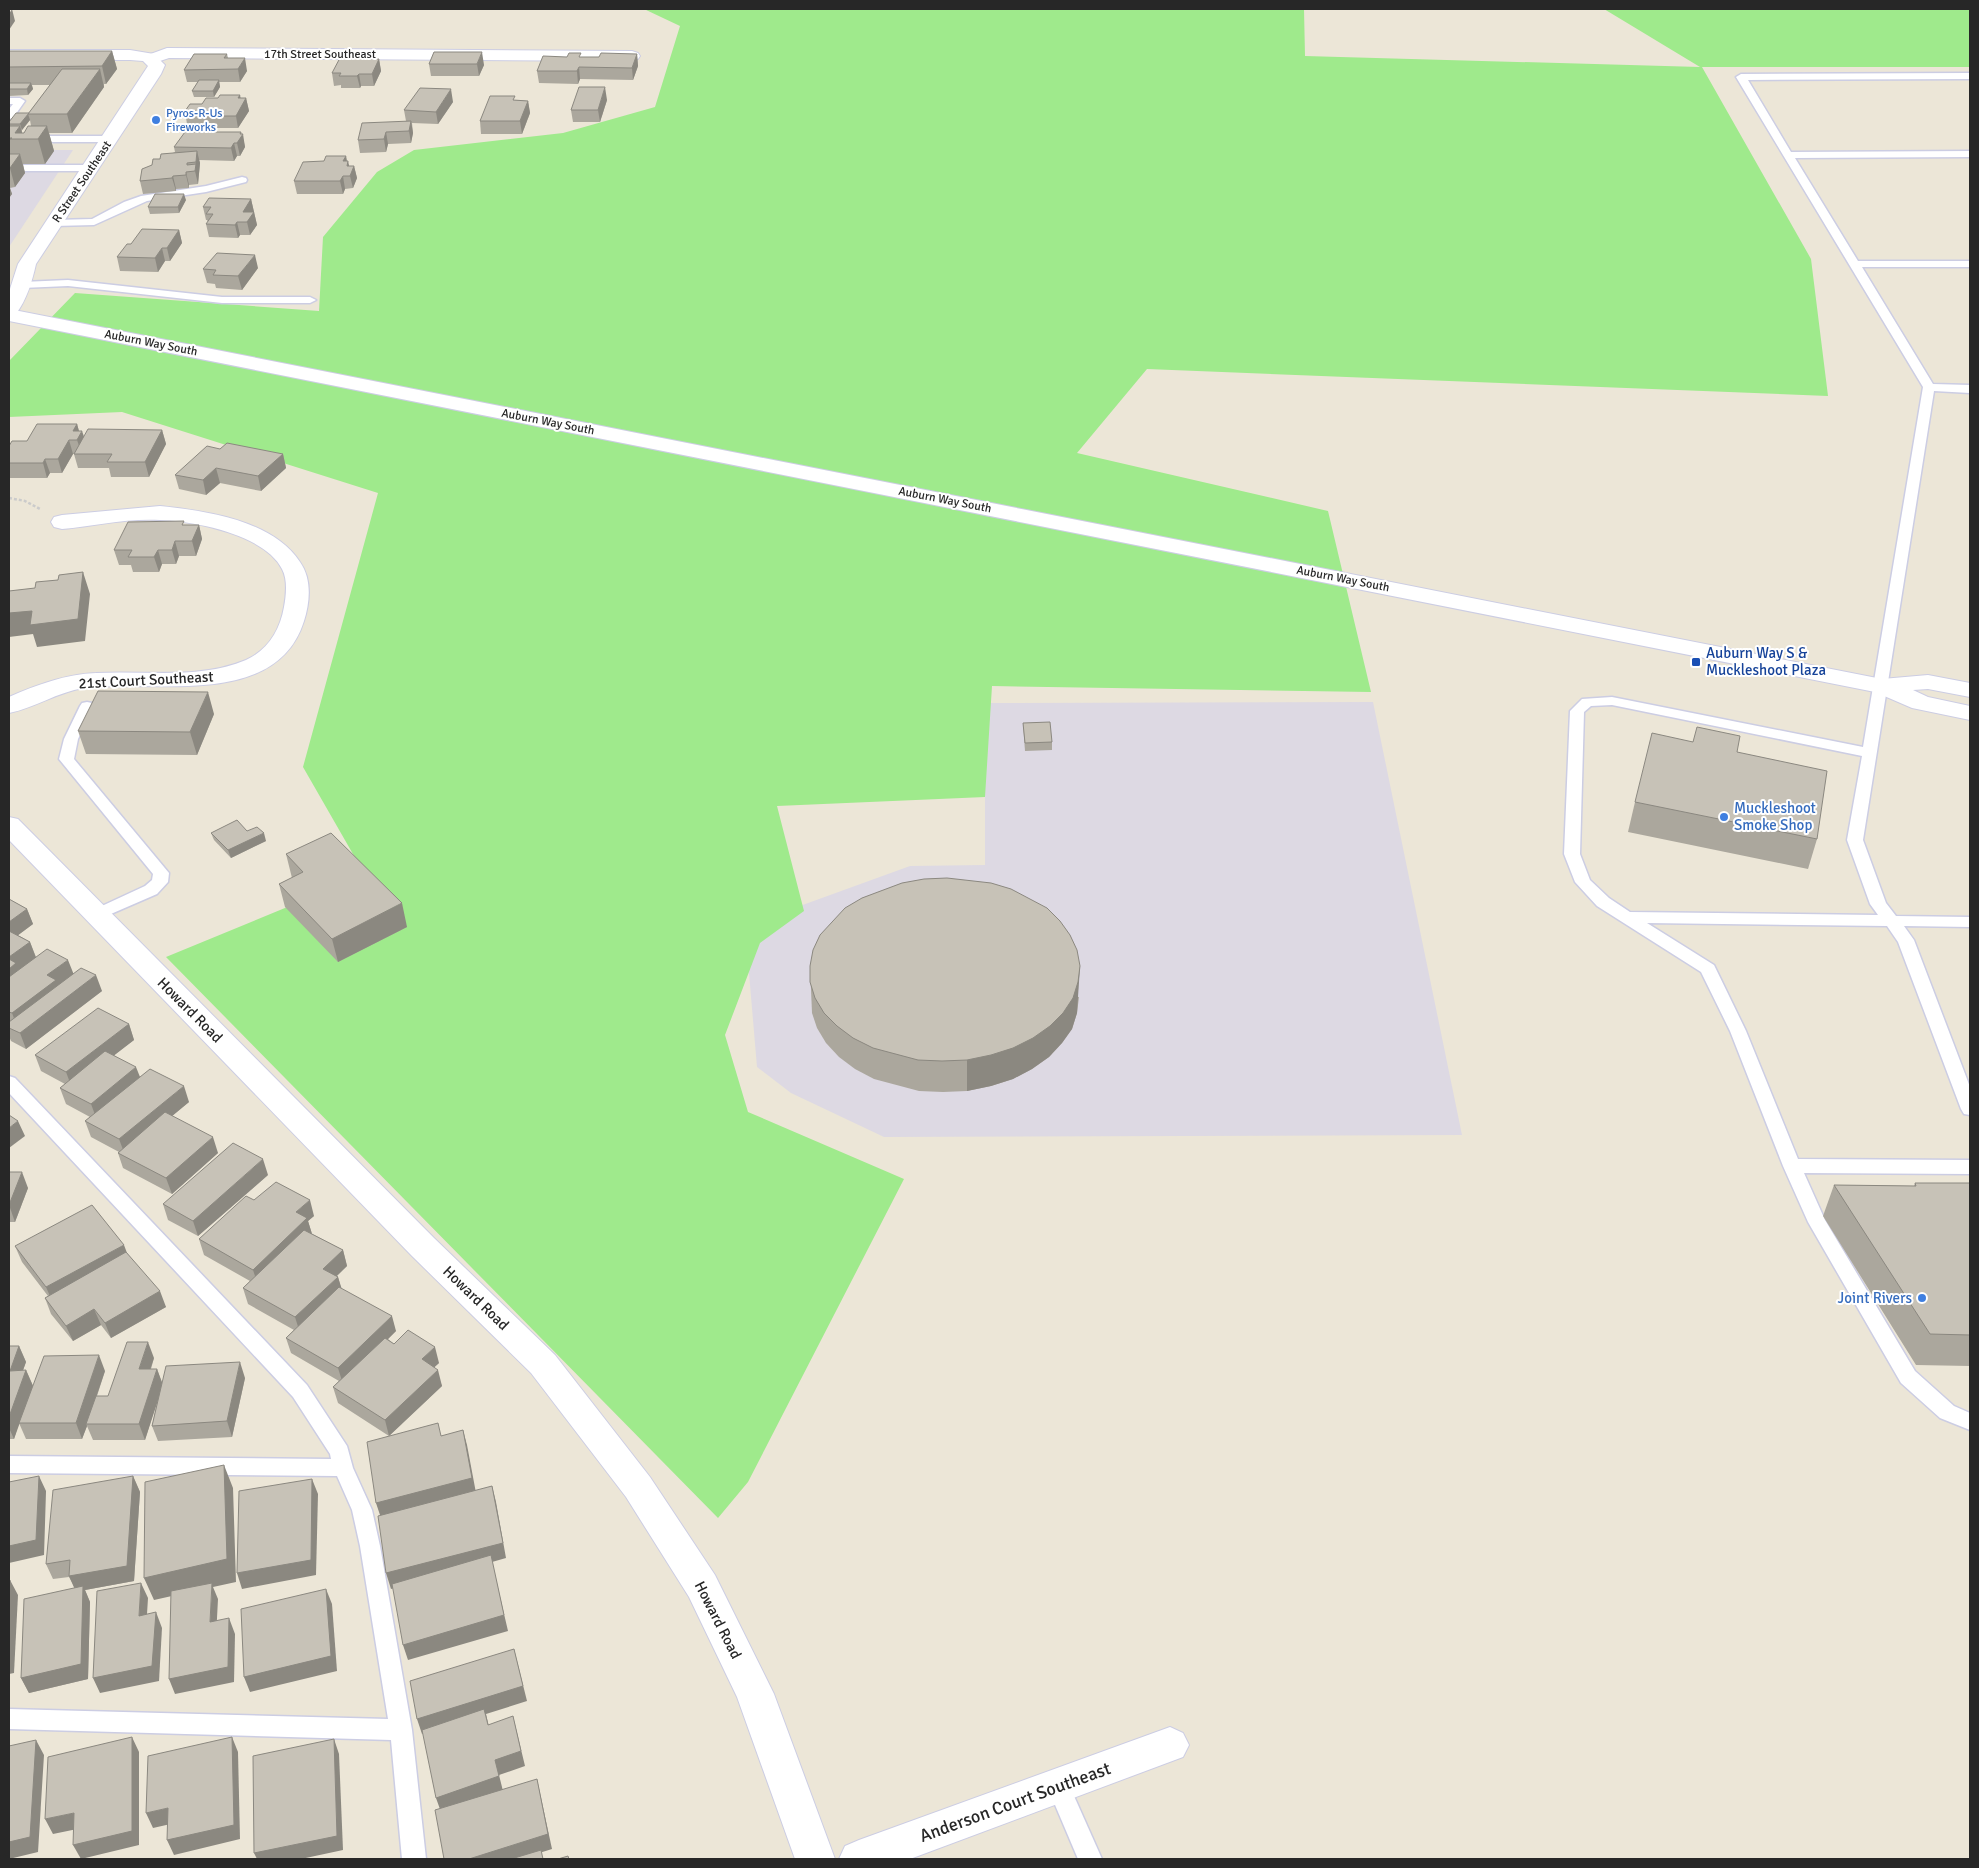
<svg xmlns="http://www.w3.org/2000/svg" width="1979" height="1868" font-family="Signika,sans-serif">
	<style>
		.industrial { fill: #ddd9e3 }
		.green { fill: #9fea8c }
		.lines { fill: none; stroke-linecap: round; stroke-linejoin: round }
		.service-casing { stroke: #cccde3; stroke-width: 3 }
		.minor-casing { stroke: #cccde3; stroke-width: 2 }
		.tertiary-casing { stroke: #cccde3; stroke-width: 2 }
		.secondary-casing { stroke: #cccde3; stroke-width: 2 }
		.path { stroke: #cbcbcb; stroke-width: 2.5; stroke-dasharray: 3 2; stroke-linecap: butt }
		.service { fill: #fff; fill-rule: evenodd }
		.minor { fill: #fff; fill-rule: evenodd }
		.tertiary { fill: #fff; fill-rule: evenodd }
		.secondary { fill: #fff; fill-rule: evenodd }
		.wall { fill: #aba79d; fill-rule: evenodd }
		.shaded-wall { fill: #8b8880 }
		.building { fill: #c7c2b7; stroke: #8b8880 }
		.shop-dot { fill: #3f7fe0; stroke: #fff; stroke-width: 2 }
		.transit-dot { fill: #1a4fb4; stroke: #fff; stroke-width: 2 }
		.labels { text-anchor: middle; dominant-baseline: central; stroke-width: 4; stroke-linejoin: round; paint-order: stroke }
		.far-street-label { font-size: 12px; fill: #272727; stroke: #fff }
		.far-shop-label { font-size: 12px; fill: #366cbe; stroke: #fff; text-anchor: start }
		.transit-label { font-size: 15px; fill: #164399; stroke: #fff; text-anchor: start }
		.street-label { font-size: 15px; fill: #272727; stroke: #fff }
		.shop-label { font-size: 15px; fill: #366cbe; stroke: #fff; text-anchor: start }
		.near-street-label { font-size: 18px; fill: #272727; stroke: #fff }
	</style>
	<rect width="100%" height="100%" fill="#ece6d7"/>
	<g class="industrial">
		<polygon points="9,150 73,150 9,247"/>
		<polygon points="1373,702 1462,1135 884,1137 791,1093 757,1067 745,926 910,866 985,865 985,703"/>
	</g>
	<polygon class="green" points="644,9 1304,9 1305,56 1700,67 1604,9 1970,9 1970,67 1702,67 1811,259 1828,396 1147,369 1077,453 1328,511 1371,692 992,686 985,797 777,806 804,911 760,943 725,1035 748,1112 904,1179 748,1482 718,1518 166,957 365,875 303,767 378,493 122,412 9,417 9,361 75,293 319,311 323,237 377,172 414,150 563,133 655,107 680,26"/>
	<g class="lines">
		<g class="service-casing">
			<g id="service">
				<path d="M1970,73V79L1748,80L1791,152L1970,151V157L1795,158L1858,261H1970V267H1862L1933,384L1970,385V393L1934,391L1863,840L1886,903L1896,916L1970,917V927L1904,926L1914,940L1970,1087V1115L1964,1114L1961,1109L1898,942L1887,926L1647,923L1714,965L1746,1031L1798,1159L1970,1160V1174L1804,1173L1825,1220L1915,1371L1954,1406L1970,1413V1430L1940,1418L1901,1383L1808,1222L1783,1166L1730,1031L1701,972L1597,906L1575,882L1564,854L1570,711L1582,699L1612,697L1863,747L1923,387L1736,77L1741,74ZM1612,705L1862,756L1847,840L1870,904L1878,915L1630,912L1609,898L1590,880L1580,854L1584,712L1591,706Z"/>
				<polygon points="9,98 20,98 25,101 13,118 9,119 9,109 13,104 9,104"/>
				<polygon points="9,136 111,136 116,139 111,142 9,142"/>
				<polygon points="9,165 91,165 96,168 91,171 9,171"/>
				<polygon points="242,177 246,178 247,180 246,182 206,192 147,201 94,225 54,226 49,223 54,220 92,219 124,202 141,196 206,186"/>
				<polygon points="68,280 222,297 310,297 316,300 310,303 222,303 68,286 22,288 16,285 22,282"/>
				<polygon points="87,702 92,703 94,706 78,739 74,759 169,873 168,882 157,894 97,920 91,919 89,915 91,911 145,886 152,880 153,874 59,759 64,739 80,706 82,703"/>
				<polygon points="9,1076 15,1078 307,1385 347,1446 353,1468 372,1510 380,1546 412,1730 426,1859 402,1859 391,1740 9,1729 9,1709 388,1719 360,1546 352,1510 337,1476 9,1473 9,1456 331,1459 330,1454 293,1397 9,1093"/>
				<polygon points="1058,1775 1066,1778 1102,1859 1078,1859 1047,1786 1050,1778"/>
			</g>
		</g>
		<g class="minor-casing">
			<g id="minor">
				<polygon points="167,48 632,51 638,53 640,56 638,59 632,61 169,58 151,64 145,62 143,59 145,56"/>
				<path d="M160,506C207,511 272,520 300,562C312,579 310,602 304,621C276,710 153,679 84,688C57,692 35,708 9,713V697C36,685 66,674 96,673C146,670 198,680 246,660C268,650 280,630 284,607C286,596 288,580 282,569C265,535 195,521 160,520C127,518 94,526 62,529L54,527L51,522L54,517L62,515Z"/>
				<polygon points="1170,1727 1183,1733 1189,1745 1183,1757 910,1859 839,1859 845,1846 859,1840"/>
			</g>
		</g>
		<g class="tertiary-casing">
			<g id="tertiary">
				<path d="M9,50H130L154,54L165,65L161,74L36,264C32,282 27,299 16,314L9,316V292L18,264L148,66L143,61L130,60H9Z"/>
				<polygon points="9,817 18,819 434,1238 555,1355 650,1477 715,1575 774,1694 835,1859 795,1859 737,1697 689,1597 626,1497 531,1373 412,1256 9,840"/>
			</g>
		</g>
		<g class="secondary-casing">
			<polygon id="secondary" points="9,309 1882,679 1928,675 1970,683 1970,697 1928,689 1913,690 1928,697 1970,706 1970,720 1912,708 1875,692 9,321"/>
		</g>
		<polyline class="path" points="9,498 25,501 40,509"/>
		<use href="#service" class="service"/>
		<use href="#minor" class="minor"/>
		<use href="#tertiary" class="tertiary"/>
		<use href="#secondary" class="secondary"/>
	</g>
	<g class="wall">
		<path d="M9,51H112L117,69L106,84H104V87L72,133H49L54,151L45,164H23L25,173L15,187L10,188L12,194L9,198V122L29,113L50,85H32L33,89L28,95L9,96ZM30,120L31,126L24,133H22V130Z"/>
		<polygon points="434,52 484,65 479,76 431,76 429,64"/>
		<polygon points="227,54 228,58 247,71 240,82 219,82 220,87 214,97 194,97 192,91 198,82 187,82 184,70"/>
		<polygon points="637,54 638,66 633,80 580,79 578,84 539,83 537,71 582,57 599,57"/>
		<polygon points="372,56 373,59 379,59 381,71 374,86 361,86 360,88 341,88 341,85 334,86 332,73"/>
		<polygon points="240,95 240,98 246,98 249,111 238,128 205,128 205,127 197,127 197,124 187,124 185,111 218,98"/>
		<polygon points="515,100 528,101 530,113 522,134 481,134 480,121"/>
		<polygon points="607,100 600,122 573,122 571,110"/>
		<polygon points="453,102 438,124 412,123 413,133 411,143 388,144 386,152 360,153 358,140 406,121 404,110"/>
		<polygon points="242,134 245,147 240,156 237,156 234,161 199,160 200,163 198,184 189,185 189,188 176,189 176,191 143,194 140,181 152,165 160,159 175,152 174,147"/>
		<polygon points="346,156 347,161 349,166 354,166 357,178 353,188 345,189 343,194 297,194 294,181 324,161"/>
		<polygon points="251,199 257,225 250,235 240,235 238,238 209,237 206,224 208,222 207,220 206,220 203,207"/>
		<polygon points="186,200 179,213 150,214 148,207"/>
		<polygon points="179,230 182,243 170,261 165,261 158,272 120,271 117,257 131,244"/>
		<polygon points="258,268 242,290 216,288 215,284 207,283 203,269"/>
		<polygon points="77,424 79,431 84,437 162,430 166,444 149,477 111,477 109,468 78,468 74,454 73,454 62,473 50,473 47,478 9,478 9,446 27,441"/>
		<polygon points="220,449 283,454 286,468 261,491 220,483 206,495 179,489 175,475"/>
		<polygon points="185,525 199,525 202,539 196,556 179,556 176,564 162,564 159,572 133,572 131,565 119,565 114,550"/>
		<polygon points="214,714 197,755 86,754 78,731"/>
		<polygon points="1023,723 1052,742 1052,750 1025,751"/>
		<polygon points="1693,742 1737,752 1817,839 1808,869 1628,832 1635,802"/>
		<polygon points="247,831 266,841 231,858 214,840 211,833"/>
		<polygon points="286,854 407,927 338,962 285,907 279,884 292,878"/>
		<polygon points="9,899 27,909 33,924 18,935 30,942 36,957 73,974 102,991 26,1049 11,1041 9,1036"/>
		<polygon points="810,966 1079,997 1077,1013 1072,1029 1062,1043 1049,1057 1032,1069 1013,1079 991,1086 967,1091 943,1092 919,1091 874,1079 855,1069 839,1057 826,1043 817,1028 812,1013"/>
		<polygon points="129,1024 134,1040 114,1055 140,1077 189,1102 172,1116 218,1153 172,1194 123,1168 118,1153 119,1152 91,1137 85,1121 90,1117 66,1104 60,1088 65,1084 41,1071 35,1055"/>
		<polygon points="9,1172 28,1188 15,1222 9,1222"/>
		<polygon points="268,1175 198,1236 168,1220 163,1204"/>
		<polygon points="1915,1183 1970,1183 1970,1366 1916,1365 1823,1216 1834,1185 1914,1186"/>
		<polygon points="254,1200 314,1216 308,1221 312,1234 343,1250 347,1266 337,1276 338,1277 341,1288 396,1331 388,1339 394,1344 439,1363 434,1367 442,1386 389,1436 338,1403 333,1387 339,1381 291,1353 286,1338 294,1330 248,1304 243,1288 250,1281 204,1255 199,1239"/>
		<polygon points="15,1246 126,1252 166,1307 111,1338 101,1325 73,1341 51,1314 45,1298 48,1296 22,1262"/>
		<polygon points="9,1346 19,1346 26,1362 23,1370 26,1370 33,1386 105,1371 97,1396 108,1396 154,1358 151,1369 157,1369 162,1383 245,1378 232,1437 158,1441 152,1426 158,1398 145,1440 93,1440 87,1426 82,1439 26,1439 19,1423 14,1439 9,1439"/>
		<polygon points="133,1476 140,1492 134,1581 85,1590 90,1602 88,1679 29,1693 21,1678 75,1588 69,1577 53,1579 46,1564"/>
	</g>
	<g class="shaded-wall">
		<polygon points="12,9 15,21 9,30 9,14"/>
		<polygon points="112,51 117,69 106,84 102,66"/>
		<polygon points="482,52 484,65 479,76 477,64"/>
		<polygon points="637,54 638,66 633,80 632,68"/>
		<polygon points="245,58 247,71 240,82 238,69"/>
		<polygon points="379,59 381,71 374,86 372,74"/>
		<polygon points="579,67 580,79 578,84 577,71"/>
		<polygon points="100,69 104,87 72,133 67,114"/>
		<polygon points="359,74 361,86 360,88 357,76"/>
		<polygon points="219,80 220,87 214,97 213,91"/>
		<polygon points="31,83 33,89 28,95 27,89"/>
		<polygon points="605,87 607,100 600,122 598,110"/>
		<polygon points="451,89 453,102 438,124 436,112"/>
		<polygon points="240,95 242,105 246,98 249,111 238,128 236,116 238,98"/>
		<polygon points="528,101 530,113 522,134 520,121"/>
		<polygon points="28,114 30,120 22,130 20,124"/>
		<polygon points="411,121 413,133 411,143 409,131"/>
		<polygon points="20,126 24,139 15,133"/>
		<polygon points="47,126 54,151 45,164 38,139"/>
		<polygon points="241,132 242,136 243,134 245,147 240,156 237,143"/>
		<polygon points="386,132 388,144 386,152 384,139"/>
		<polygon points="234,143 237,156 234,161 231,148"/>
		<polygon points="197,151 200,163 198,184 195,171"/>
		<polygon points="20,154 25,173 15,187 10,168"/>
		<polygon points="346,156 347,164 348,161 351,174 343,161"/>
		<polygon points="354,166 357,178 353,188 350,176"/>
		<polygon points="186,172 189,185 189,188 186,175"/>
		<polygon points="173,176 176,189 176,191 172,178"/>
		<polygon points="343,176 345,189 343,194 340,181"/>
		<polygon points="9,185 12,194 9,198"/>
		<polygon points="184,194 186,200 179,213 178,207"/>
		<polygon points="251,199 257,225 250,235 247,222 243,212"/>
		<polygon points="237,222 240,235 238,238 235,225"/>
		<polygon points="179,230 182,243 170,261 167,248"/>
		<polygon points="162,248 165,261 158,272 155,258"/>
		<polygon points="255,255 258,268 242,290 238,276"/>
		<polygon points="77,424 80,435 82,431 87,445 82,454 77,440 73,431"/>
		<polygon points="162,430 166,444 149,477 145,462"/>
		<polygon points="69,440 73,454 62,473 58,459"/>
		<polygon points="283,454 286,468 261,491 258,476"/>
		<polygon points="45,459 50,473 47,478 43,463"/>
		<polygon points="216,468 220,483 206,495 203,480"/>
		<polygon points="199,525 202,539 196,556 192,541"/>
		<polygon points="175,541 179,556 176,564 172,550"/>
		<polygon points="158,550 162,564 159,572 154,557"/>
		<polygon points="83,572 90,594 85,641 37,647 33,634 9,637 9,613"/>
		<polygon points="208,692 214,714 197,755 190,732"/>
		<polygon points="264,833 266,841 231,858 228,850"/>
		<polygon points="402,903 407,927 338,962 332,939"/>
		<polygon points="27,909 33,924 9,942 9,922"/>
		<polygon points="30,942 36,958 9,989 9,957"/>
		<polygon points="68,960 74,975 18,1029 12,1013 47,975"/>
		<polygon points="1080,966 1077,1013 1072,1029 1062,1043 1049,1057 1032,1069 1013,1079 991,1086 967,1091 967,1060"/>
		<polygon points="96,975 102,991 26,1049 20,1033"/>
		<polygon points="129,1024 134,1040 72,1088 66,1072"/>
		<polygon points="136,1067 142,1082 97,1120 91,1104"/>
		<polygon points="184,1086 189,1102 125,1155 119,1139"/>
		<polygon points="18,1121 25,1136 9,1148 9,1128"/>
		<polygon points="213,1137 218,1153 172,1194 166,1178"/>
		<polygon points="263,1159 268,1175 198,1236 193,1221"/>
		<polygon points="22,1172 28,1188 15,1222 9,1205"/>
		<polygon points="310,1200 314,1216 308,1221 312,1234 258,1285 253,1270 296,1212"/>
		<polygon points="124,1245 130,1261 53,1303 46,1287"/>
		<polygon points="343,1250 347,1266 328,1284 323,1269"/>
		<polygon points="338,1277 343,1293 300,1333 295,1317"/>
		<polygon points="160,1291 166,1307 111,1338 105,1323"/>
		<polygon points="94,1309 101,1325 73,1341 66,1326"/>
		<polygon points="392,1316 396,1331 343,1384 338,1368"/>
		<polygon points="148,1342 154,1358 145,1385 139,1369"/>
		<polygon points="19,1346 26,1362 17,1387 10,1371"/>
		<polygon points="435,1347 439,1363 426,1375 422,1359"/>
		<polygon points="99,1355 105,1371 87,1424 86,1424 87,1426 82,1439 76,1423"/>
		<polygon points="240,1362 245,1378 232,1437 227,1421"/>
		<polygon points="157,1369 163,1385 145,1440 139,1424"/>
		<polygon points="26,1370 33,1386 14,1439 9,1428 9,1417"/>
		<polygon points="438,1370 442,1386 389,1436 385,1420"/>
		<polygon points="463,1430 467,1445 476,1493 381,1518 376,1503"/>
		<polygon points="224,1465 233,1488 236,1582 213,1587 218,1599 216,1637 210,1622 212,1587 154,1600 144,1578"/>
		<polygon points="39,1476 46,1491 44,1555 9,1563 9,1546"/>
		<polygon points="133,1476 140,1492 134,1581 85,1590 90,1602 88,1679 29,1693 21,1678 76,1592 69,1576"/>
		<polygon points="312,1479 318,1494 316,1575 242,1589 237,1573"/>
		<polygon points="492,1486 496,1502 506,1558 492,1562 508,1631 408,1660 403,1645 492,1562 391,1589 386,1573"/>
		<polygon points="10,1580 18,1595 14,1673 9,1674 9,1612"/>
		<polygon points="141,1583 148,1598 146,1631 139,1616"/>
		<polygon points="326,1589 332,1604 337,1671 250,1692 244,1677"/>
		<polygon points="156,1612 162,1628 159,1681 100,1693 93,1678"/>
		<polygon points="229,1618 235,1634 234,1682 175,1694 169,1679"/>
		<polygon points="514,1649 527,1701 486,1714 492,1740 485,1714 422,1734 417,1719"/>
		<polygon points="513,1716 525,1766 499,1775 503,1791 441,1812 436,1798 495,1760"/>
		<polygon points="132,1737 139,1752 139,1845 81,1859 73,1845"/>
		<polygon points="232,1737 238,1752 240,1839 174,1855 167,1840"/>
		<polygon points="334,1739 339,1754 343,1850 301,1859 257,1859 254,1853"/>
		<polygon points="36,1740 44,1755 38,1852 9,1859 9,1842"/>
		<polygon points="537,1779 552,1849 520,1859 469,1859"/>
		<polygon points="168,1808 175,1823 153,1828 146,1813"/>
		<polygon points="74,1813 82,1828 53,1834 45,1819"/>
	</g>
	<g class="building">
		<polygon points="9,51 112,51 102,66 9,67"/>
		<polygon points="434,52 482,52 477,64 429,64"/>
		<polygon points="569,53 581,53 579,57 599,57 601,53 637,54 632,68 579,67 577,71 537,71 543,56 567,57"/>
		<polygon points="194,54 227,54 224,58 245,58 238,69 184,70"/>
		<polygon points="341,56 372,56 371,59 379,59 372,74 359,74 357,76 339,76 341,73 332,73"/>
		<polygon points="62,69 100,69 67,114 28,114"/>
		<polygon points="199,80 219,80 213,91 192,91"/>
		<polygon points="9,83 31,83 27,89 9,89"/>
		<polygon points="579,87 605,87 598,110 571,110"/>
		<polygon points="420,88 451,89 436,112 404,110"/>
		<polygon points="220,95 240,95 238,98 246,98 236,116 202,116 203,114 194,114 196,111 185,111 190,104 202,104 206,98 218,98"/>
		<polygon points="490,96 515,96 513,100 528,101 520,121 480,121"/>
		<polygon points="16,113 29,113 20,124 9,124 9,122"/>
		<polygon points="411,121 409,131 386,132 384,139 358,140 362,123"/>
		<polygon points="9,126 20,126 15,133 24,133 28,126 47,126 38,139 10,139 12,138 9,138"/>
		<polygon points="185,132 241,132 240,134 243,134 237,143 234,143 231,148 174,147"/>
		<polygon points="197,151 196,162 187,163 187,165 196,164 195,171 186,172 186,175 173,176 172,178 140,181 142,169 152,165 153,159 160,159 161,154"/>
		<polygon points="9,154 20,154 10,168 9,168"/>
		<polygon points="326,156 346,156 343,161 348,161 347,166 354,166 350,176 343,176 340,181 294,181 303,162 324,161"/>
		<polygon points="155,194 184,194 178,207 148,207"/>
		<polygon points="209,198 251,199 243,212 254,212 247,222 237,222 235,225 206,224 213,214 206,214 211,207 203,207"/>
		<polygon points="142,229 179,230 167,248 162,248 155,258 117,257 127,244 131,244"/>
		<polygon points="217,253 255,255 238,276 213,275 216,270 203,269"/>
		<polygon points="37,424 77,424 73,431 82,431 77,440 69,440 58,459 45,459 43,463 9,463 9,446 12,441 27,441"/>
		<polygon points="88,429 162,430 145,462 107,462 112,454 74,454"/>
		<polygon points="227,443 283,454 258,476 216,468 203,480 175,475 207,446 220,449"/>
		<polygon points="184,521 182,525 199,525 192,541 175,541 172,550 158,550 154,557 128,557 132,550 114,550 128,522"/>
		<polygon points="83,572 78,619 30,625 32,611 9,613 9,591 35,588 36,582 58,580 59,575"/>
		<polygon points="98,691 208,692 190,732 78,731"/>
		<polygon points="1050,722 1052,742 1025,743 1023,723"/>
		<polygon points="1697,727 1740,736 1737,752 1827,771 1817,839 1635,802 1652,733 1693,742"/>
		<polygon points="237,820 247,831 257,827 264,833 228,850 211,833"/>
		<polygon points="331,833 402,903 332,939 279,884 303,872 286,854"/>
		<polygon points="947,878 991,883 1011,889 1047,908 1060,921 1070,935 1077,950 1080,966 1078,982 1073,998 1063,1013 1050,1026 1033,1038 1013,1048 991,1055 967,1060 942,1061 918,1060 873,1048 853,1038 837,1026 824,1013 815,998 810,982 810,966 813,950 820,935 845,908 862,898 902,883 924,879"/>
		<polygon points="9,899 27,909 9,922"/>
		<polygon points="9,931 30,942 9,957"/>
		<polygon points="47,949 68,960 47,975 56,980 12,1013 9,1012 9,977"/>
		<polygon points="9,959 16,963 9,969"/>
		<polygon points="81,968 96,975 20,1033 9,1028 9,1022"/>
		<polygon points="98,1008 129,1024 66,1072 35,1055"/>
		<polygon points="105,1051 136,1067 91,1104 60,1088"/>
		<polygon points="150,1069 184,1086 119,1139 85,1121"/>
		<polygon points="165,1112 213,1137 166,1178 118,1153"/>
		<polygon points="9,1115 18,1121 9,1128"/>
		<polygon points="233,1143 263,1159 193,1221 163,1204"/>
		<polygon points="9,1172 22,1172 9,1205"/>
		<polygon points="276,1182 310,1200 296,1212 307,1218 253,1270 199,1239 246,1196 254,1200"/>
		<polygon points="1915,1183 1970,1183 1970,1335 1930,1334 1834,1185 1916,1186"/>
		<polygon points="92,1205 124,1245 46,1287 15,1246"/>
		<polygon points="304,1230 343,1250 323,1269 338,1277 295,1317 243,1288"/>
		<polygon points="126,1252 160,1291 105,1323 94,1309 66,1326 45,1298"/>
		<polygon points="339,1287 392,1316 338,1368 286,1338"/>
		<polygon points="408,1330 435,1347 422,1359 438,1370 385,1420 333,1387 385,1338 394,1344"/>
		<polygon points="127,1342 148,1342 139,1369 157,1369 139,1424 86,1424 96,1396 108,1396"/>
		<polygon points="9,1346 19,1346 10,1371 26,1370 9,1417"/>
		<polygon points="99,1355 76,1423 19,1423 44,1356"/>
		<polygon points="240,1362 227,1421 152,1426 166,1366"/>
		<polygon points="438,1423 441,1436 463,1430 472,1478 376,1503 367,1442"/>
		<polygon points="224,1465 227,1559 144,1578 145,1482"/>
		<polygon points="39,1476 36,1540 9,1546 9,1482"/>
		<polygon points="133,1476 127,1566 69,1576 70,1560 46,1564 53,1490"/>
		<polygon points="312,1479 311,1560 237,1573 239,1491"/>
		<polygon points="492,1486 503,1543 386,1573 378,1516"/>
		<polygon points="491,1555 504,1615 403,1645 392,1584"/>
		<polygon points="9,1580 10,1580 9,1612"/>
		<polygon points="141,1583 139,1616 156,1612 152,1666 93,1678 97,1591"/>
		<polygon points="212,1583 210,1622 229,1618 228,1667 169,1679 171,1591"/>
		<polygon points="83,1586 81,1664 21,1678 24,1599"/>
		<polygon points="326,1589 331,1656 244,1677 241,1609"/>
		<polygon points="514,1649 523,1686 417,1719 410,1681"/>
		<polygon points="484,1709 488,1725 513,1716 521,1751 495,1760 499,1776 436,1798 422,1730"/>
		<polygon points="132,1737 132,1831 73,1845 74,1813 45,1819 48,1757"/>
		<polygon points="232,1737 234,1825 167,1840 168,1808 146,1813 148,1756"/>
		<polygon points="334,1739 337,1836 254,1853 253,1756"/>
		<polygon points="36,1740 30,1837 9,1842 9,1746"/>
		<polygon points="537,1779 548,1834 469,1859 444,1859 435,1810"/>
		<polygon points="541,1850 543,1859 511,1859"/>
		<polygon points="568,1856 569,1859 558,1859"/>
	</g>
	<g class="shop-dot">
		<circle cx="156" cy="120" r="5"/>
		<circle cx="1724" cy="817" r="5"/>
		<circle cx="1922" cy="1298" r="5"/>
	</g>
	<rect class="transit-dot" x="1691" y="657" width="10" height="10" rx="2.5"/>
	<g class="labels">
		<g class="far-street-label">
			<text x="320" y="54">17th Street Southeast</text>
			<text transform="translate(82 182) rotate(-56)">R Street Southeast</text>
			<text transform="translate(151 343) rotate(11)">Auburn Way South</text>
			<text transform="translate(548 422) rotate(11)">Auburn Way South</text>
			<text transform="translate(945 500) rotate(11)">Auburn Way South</text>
			<text transform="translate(1343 579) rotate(11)">Auburn Way South</text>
		</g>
		<g class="far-shop-label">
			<text x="166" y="113">Pyros-R-Us<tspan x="166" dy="14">Fireworks</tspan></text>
		</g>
		<g class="transit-label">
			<text x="1706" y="653">Auburn Way S &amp;<tspan x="1706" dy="17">Muckleshoot Plaza</tspan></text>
		</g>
		<g class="street-label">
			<text transform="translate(146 680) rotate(-3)">21st Court Southeast</text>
			<text transform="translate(190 1010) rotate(45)">Howard Road</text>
			<text transform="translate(476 1298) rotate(44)">Howard Road</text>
			<text transform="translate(718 1620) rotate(63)">Howard Road</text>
		</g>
		<g class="shop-label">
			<text x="1734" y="808">Muckleshoot<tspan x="1734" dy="17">Smoke Shop</tspan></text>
			<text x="1912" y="1298" text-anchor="end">Joint Rivers</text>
		</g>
		<g class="near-street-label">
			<text transform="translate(1015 1802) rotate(-20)">Anderson Court Southeast</text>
		</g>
	</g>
	<rect width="1979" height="1868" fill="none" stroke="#272727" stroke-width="20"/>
</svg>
